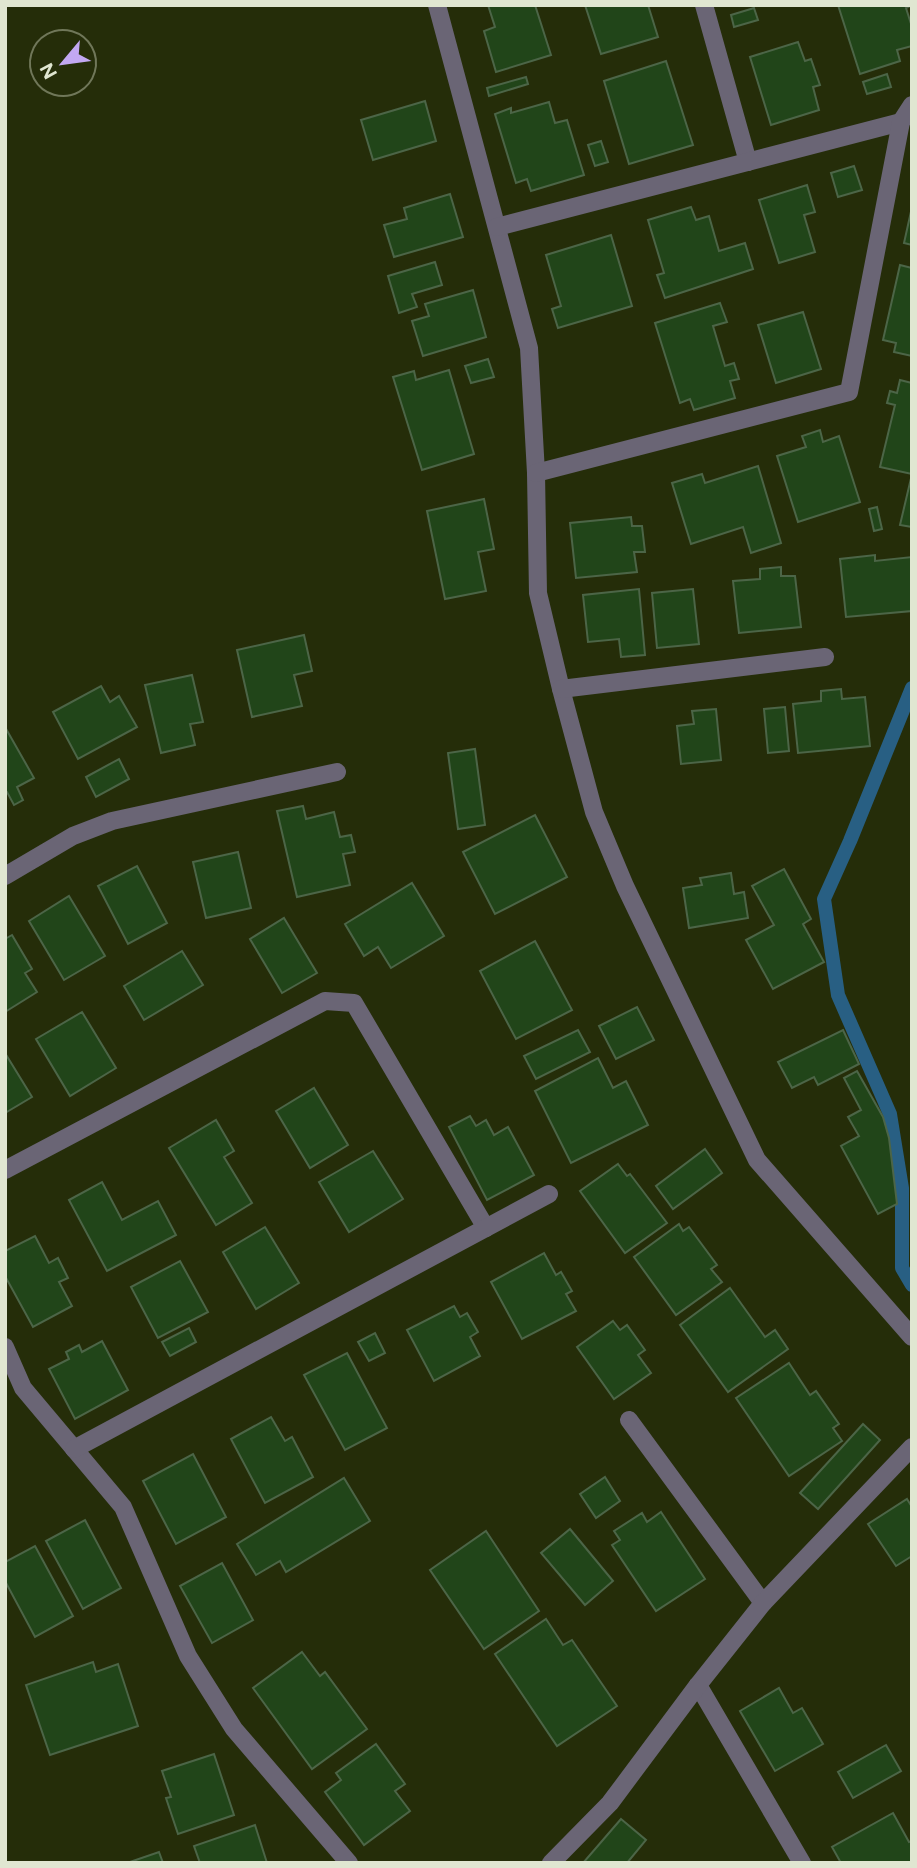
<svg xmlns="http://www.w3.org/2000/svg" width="917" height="1868" font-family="Figtree,sans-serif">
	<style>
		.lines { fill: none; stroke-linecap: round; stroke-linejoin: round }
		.stream { stroke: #285f83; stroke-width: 14 }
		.building { fill: #214519; stroke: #4c6547; stroke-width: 2 }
		.street { stroke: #6a6575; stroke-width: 18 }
	</style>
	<rect width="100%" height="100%" fill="#252d09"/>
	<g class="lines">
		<polyline class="stream" points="912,688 850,841 824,899 838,995 890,1114 902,1188 902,1268 912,1285"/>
	</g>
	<g class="building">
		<polygon points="488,5 535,5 551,55 496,72 484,31 495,27"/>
		<polygon points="585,5 648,5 658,37 601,54"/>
		<polygon points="838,5 912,5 906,8 912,27 912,46 897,50 900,61 860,74"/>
		<polygon points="754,8 758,20 734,27 731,15"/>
		<polygon points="798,42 805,61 811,59 820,85 813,87 819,110 771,125 750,57"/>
		<polygon points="666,61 693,145 629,164 604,81"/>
		<polygon points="887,74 891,87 867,94 863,82"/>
		<polygon points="526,77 528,84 489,96 487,88"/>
		<polygon points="425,101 436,141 373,160 361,120"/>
		<polygon points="549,102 555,123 567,120 584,175 531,191 527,179 516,183 495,114 511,108 511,113"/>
		<polygon points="601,141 608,162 595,166 588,145"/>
		<polygon points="854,166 862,190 838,197 831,173"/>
		<polygon points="807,185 815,212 804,215 815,252 779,263 759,200"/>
		<polygon points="450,194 463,237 394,257 384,225 407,219 404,208"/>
		<polygon points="691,207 696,220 709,216 719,251 745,243 753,269 665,298 657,275 664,273 648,220"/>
		<polygon points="912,207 912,245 904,243"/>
		<polygon points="611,235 632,306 558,328 552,309 561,306 546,255"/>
		<polygon points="435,262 442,285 412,294 417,307 399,313 388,276"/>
		<polygon points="900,265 912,268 912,356 894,352 896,343 883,340"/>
		<polygon points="473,290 486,337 423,356 412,321 429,316 425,304"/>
		<polygon points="720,303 727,322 713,326 725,366 734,363 739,379 730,381 735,398 694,410 690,399 680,403 655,323"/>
		<polygon points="803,312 821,369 776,383 758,325"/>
		<polygon points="488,359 494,377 471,383 465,366"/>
		<polygon points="449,370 474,454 422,470 393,377 414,371 416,380"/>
		<polygon points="900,380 912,383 912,527 900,525 912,474 880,467 895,405 887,403 890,391 897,393"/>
		<polygon points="820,430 823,442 839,436 860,502 798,522 777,456 806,447 802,436"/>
		<polygon points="758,466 781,543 751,553 743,527 691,544 672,483 702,474 705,483"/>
		<polygon points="484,499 494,549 478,552 486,591 445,599 427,511"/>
		<polygon points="877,507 882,529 874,531 869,509"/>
		<polygon points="631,517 632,526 642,526 645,552 634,552 637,572 576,578 570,523"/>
		<polygon points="875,555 875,561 912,557 912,611 846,617 840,559"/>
		<polygon points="781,567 781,576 795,576 801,627 739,633 733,581 760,579 760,569"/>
		<polygon points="639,589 645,655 621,657 619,639 588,642 583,595"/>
		<polygon points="693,589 699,644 657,648 652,593"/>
		<polygon points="304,635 312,671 294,675 302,706 252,717 237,650"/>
		<polygon points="192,675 203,722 190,724 195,745 161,753 145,685"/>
		<polygon points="101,686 110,702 119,696 137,727 78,759 53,712"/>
		<polygon points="841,689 842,699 865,697 870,746 798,753 793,704 821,701 821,691"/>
		<polygon points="785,707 789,751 768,753 764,709"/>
		<polygon points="716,709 721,760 681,764 677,726 694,724 692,711"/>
		<polygon points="5,727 34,778 17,787 23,800 14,805 7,792 5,793"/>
		<polygon points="475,749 485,825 458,829 448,753"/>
		<polygon points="119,759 129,779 96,797 86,777"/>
		<polygon points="303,806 306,819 334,812 340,837 351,835 355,852 343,854 350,885 297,897 277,811"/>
		<polygon points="535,815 567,877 495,914 463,852"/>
		<polygon points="238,852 251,908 206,918 193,862"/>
		<polygon points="137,866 167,923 128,944 98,886"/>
		<polygon points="784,869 811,919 803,924 824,962 773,989 746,940 774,925 752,886"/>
		<polygon points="731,873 734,894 744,892 748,918 689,928 683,888 702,885 700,878"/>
		<polygon points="412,883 444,936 391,968 378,947 364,956 345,924"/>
		<polygon points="69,896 105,956 64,980 29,921"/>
		<polygon points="284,918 317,973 282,993 250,939"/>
		<polygon points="12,935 32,969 25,973 37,992 5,1012 5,939"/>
		<polygon points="535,941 572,1010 516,1039 480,971"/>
		<polygon points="182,951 203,985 144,1020 124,986"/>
		<polygon points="637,1007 654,1040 616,1059 599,1026"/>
		<polygon points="82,1012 116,1068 70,1096 36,1039"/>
		<polygon points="578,1030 590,1052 536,1079 524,1056"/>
		<polygon points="843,1030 859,1064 818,1085 814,1077 792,1088 778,1062"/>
		<polygon points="5,1053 32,1097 5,1113"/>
		<polygon points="598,1058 613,1088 626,1081 648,1125 571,1163 535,1091"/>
		<polygon points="857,1071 883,1117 889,1138 897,1204 878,1214 841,1146 859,1136 848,1117 861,1110 844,1078"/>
		<polygon points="314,1088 348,1145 310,1168 276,1111"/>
		<polygon points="470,1116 476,1126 486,1120 494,1135 508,1127 534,1175 487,1200 449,1127"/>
		<polygon points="216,1120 234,1151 224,1157 252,1203 216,1225 169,1148"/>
		<polygon points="705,1149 722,1173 673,1209 656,1186"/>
		<polygon points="373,1151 403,1199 349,1232 319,1182"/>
		<polygon points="618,1164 627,1176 630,1174 667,1223 625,1253 580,1191"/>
		<polygon points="102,1182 122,1220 158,1201 176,1235 107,1271 69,1200"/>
		<polygon points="679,1224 683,1231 689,1227 717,1265 711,1269 722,1282 676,1315 634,1257"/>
		<polygon points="265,1227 299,1283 256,1309 223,1252"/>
		<polygon points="35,1236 49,1263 58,1258 68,1278 59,1282 72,1306 33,1327 5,1276 5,1251"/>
		<polygon points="544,1253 556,1275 561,1272 572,1291 566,1294 576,1311 522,1339 491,1282"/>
		<polygon points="180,1261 208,1312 158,1338 131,1287"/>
		<polygon points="730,1288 765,1337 775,1330 788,1349 728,1392 680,1325"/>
		<polygon points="454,1306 460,1317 467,1313 478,1332 470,1337 480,1356 434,1381 407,1330"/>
		<polygon points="613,1321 620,1330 627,1325 645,1350 638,1355 651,1373 614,1399 577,1347"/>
		<polygon points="189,1328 196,1342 170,1356 162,1342"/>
		<polygon points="375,1333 385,1353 369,1361 358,1342"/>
		<polygon points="102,1341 128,1390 75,1419 49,1369 69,1359 66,1352 79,1345 82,1352"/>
		<polygon points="347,1353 387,1428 345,1450 304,1375"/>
		<polygon points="789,1363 810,1395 816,1391 839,1424 833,1428 842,1441 789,1476 736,1398"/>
		<polygon points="271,1417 285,1441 292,1437 313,1477 265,1503 231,1439"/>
		<polygon points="863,1424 880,1440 818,1509 800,1493"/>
		<polygon points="193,1454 226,1517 176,1544 143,1481"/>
		<polygon points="605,1477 620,1501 596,1518 580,1494"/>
		<polygon points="344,1478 370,1521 286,1572 280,1561 256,1575 237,1544"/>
		<polygon points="907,1499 912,1507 912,1556 896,1566 868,1524"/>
		<polygon points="661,1512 705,1579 656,1611 612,1545 620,1540 614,1531 642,1513 647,1522"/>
		<polygon points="85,1520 121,1588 83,1609 46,1541"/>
		<polygon points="570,1529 613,1581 585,1605 541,1553"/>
		<polygon points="486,1531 539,1611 484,1649 430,1570"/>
		<polygon points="35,1546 73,1616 35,1637 5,1581 5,1562"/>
		<polygon points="222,1563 253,1620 212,1643 180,1586"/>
		<polygon points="546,1619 563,1645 572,1640 617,1706 557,1746 495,1654"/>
		<polygon points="302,1652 320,1676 325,1672 367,1729 312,1769 253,1688"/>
		<polygon points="93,1662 96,1672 118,1664 138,1726 50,1755 26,1685"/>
		<polygon points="779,1688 793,1713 802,1708 823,1744 775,1771 740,1711"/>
		<polygon points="376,1744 405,1784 395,1791 410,1811 364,1845 325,1792 341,1780 336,1773"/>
		<polygon points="886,1745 901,1771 853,1798 838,1772"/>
		<polygon points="214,1754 234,1815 178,1834 166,1798 171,1797 162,1771"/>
		<polygon points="893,1813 909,1842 912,1841 912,1863 841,1863 832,1847"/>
		<polygon points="621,1819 646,1840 627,1863 583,1863"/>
		<polygon points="255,1825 267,1863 200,1863 194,1846"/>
		<polygon points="159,1852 163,1863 127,1863"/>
	</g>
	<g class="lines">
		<g class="street">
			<polyline points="437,5 529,348 536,473 538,593 561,689 594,812 625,886 757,1160 912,1337"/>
			<polyline points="704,5 748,162"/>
			<polyline points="497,227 901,122"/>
			<polyline points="536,473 849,392 901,122 912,105"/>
			<polyline points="561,689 825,657"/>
			<polyline points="5,876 73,836 112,821 337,772"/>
			<polyline points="5,1170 325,1001 354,1003 486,1228"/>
			<polyline points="5,1347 23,1388 123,1507 188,1656 234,1729 349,1863"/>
			<polyline points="629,1420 763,1603"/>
			<polyline points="74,1449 549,1194"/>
			<polyline points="698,1685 802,1863"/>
			<polyline points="551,1863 610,1803 698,1685 763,1603 912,1447"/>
		</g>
	</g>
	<rect width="917" height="1868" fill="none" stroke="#e0e6d1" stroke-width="14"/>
	<g transform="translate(63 63) rotate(241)"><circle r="33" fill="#252d09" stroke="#707759" stroke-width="2"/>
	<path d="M0-5L12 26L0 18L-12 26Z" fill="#c2a8f2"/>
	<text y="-10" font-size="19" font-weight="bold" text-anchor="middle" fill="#e0e6d1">N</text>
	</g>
</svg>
